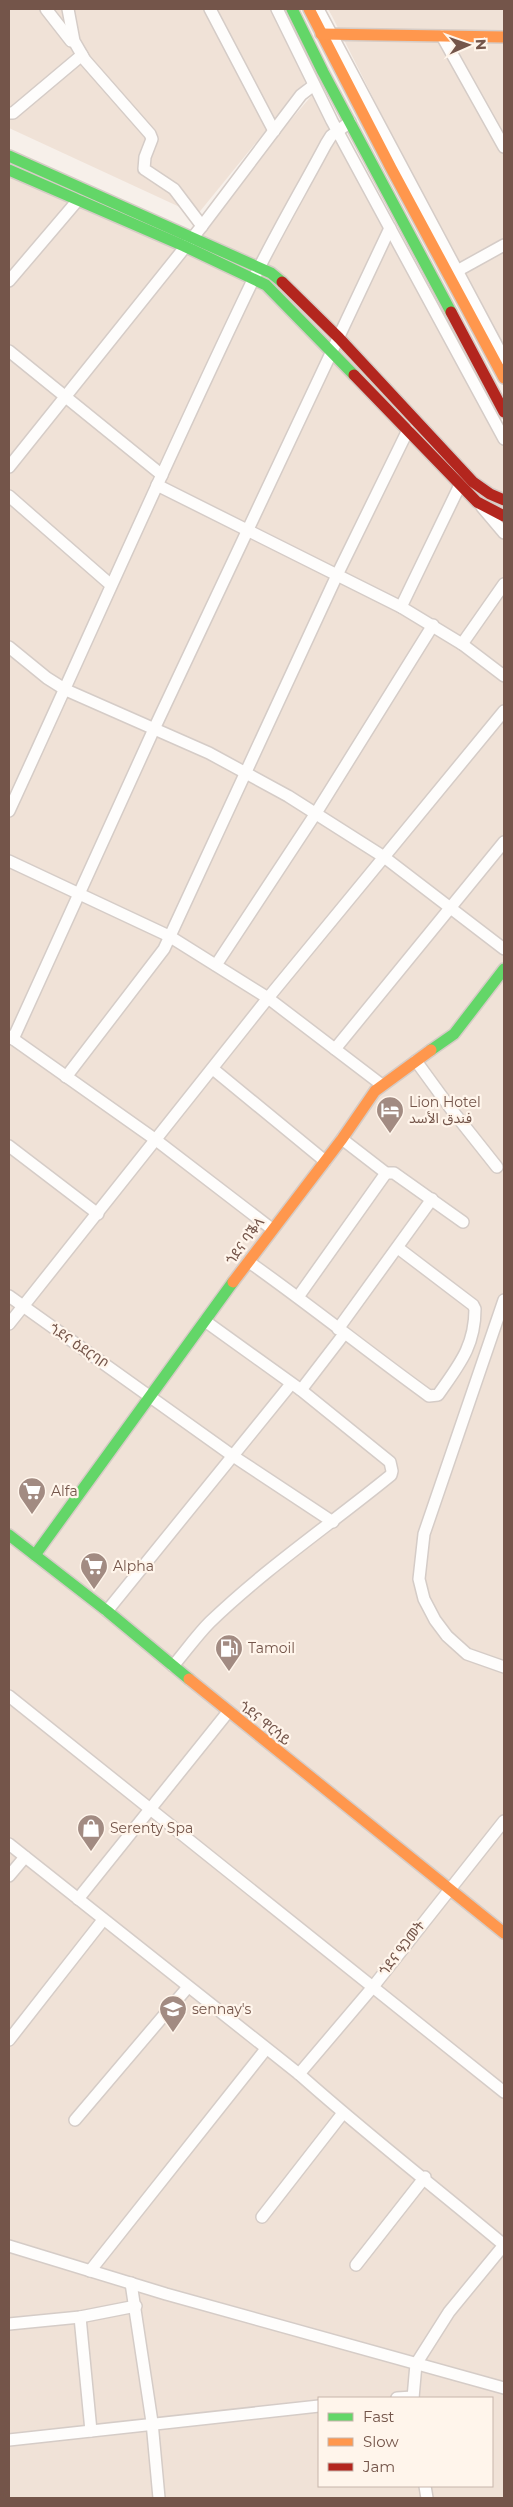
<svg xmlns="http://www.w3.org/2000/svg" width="513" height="2507" font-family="Montserrat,'Noto Sans Arabic','Noto Sans Ethiopic',sans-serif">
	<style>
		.residential { fill: #f0e2d7; fill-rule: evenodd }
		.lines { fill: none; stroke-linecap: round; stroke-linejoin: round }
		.street-casing { stroke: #d5ccc7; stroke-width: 14 }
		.fast-casing { stroke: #d6ccc6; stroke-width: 14 }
		.slow-casing { stroke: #d6ccc6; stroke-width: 14 }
		.jam-casing { stroke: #d6ccc6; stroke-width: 14 }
		.street { stroke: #fefdfc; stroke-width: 11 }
		.fast { stroke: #63d668; stroke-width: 11 }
		.slow { stroke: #ff974d; stroke-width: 11 }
		.jam { stroke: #b3261e; stroke-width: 11 }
		.labels { text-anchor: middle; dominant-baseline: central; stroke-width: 4.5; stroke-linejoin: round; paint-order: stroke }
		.poi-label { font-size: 14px; fill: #74554a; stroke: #fff5eb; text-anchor: start }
		.street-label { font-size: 14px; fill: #74554a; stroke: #fff5eb }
	</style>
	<rect width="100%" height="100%" fill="#f7f0ea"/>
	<g class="residential">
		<polygon points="9,9 281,9 311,75 197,215 9,128"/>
		<polygon points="328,9 504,9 504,358 332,16"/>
		<path d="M319,87L504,433V2498H9V161L191,237ZM319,2398H492V2486H319Z"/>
	</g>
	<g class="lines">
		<g class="street-casing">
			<g id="street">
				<polyline points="46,9 71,41"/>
				<polyline points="68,9 74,41 85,60 150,134 152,139 145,157 144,169 174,189 202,226"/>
				<polyline points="210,9 274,131"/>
				<polyline points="277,9 332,121 504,439"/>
				<polyline points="318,9 504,359"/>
				<polyline points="442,36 504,147"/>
				<polyline points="9,113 13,113 82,55"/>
				<polyline points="457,271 504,245"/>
				<polyline points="9,281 78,200"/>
				<polyline points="9,351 162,475"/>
				<polyline points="9,467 202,226 301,95 314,85"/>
				<polyline points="157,485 401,607 462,644 504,676"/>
				<polyline points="9,496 111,585"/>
				<polyline points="482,507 504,533"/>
				<polyline points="401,607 460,485"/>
				<polyline points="462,644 504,584"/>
				<polyline points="9,647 47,678 66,690 209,753 288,796 384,857 504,949"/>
				<path d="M9,811C91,633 169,454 254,278C276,233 302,189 326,144L331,136L350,122"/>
				<polyline points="9,861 169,936 268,998 382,1085"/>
				<polyline points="216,965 316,813 433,625"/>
				<polyline points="9,1036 156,1140 272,1229"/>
				<polyline points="13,1039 154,729 390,228"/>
				<polyline points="335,1049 504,842"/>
				<polyline points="416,1061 451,1109 497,1167"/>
				<polyline points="213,1069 325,1161"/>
				<polyline points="66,1077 164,949 338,573 408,430"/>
				<polyline points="342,1139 386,1173 394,1173 463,1222"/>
				<polyline points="9,1146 98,1214"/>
				<path d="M249,1262C310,1305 368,1352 429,1396L438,1395C458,1366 475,1347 475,1309L473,1305L398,1248"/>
				<polyline points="9,1296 233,1456 333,1522"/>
				<polyline points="298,1297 386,1173"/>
				<polyline points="504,1300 424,1534 419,1579 424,1599 435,1620 447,1636 467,1654 504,1667"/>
				<polyline points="9,1324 268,998 504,711"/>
				<polyline points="338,1329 432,1199"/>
				<polyline points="301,1390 344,1334"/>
				<polyline points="107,1611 291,1384"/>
				<path d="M173,1666C185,1652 197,1635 210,1622C266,1568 331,1524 391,1475L392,1471L390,1462L301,1390L205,1321"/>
				<polyline points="9,1696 504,2092"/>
				<path d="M9,1844L299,2074C365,2133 436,2188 504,2245"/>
				<polyline points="9,1876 25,1857"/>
				<polyline points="78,1899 228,1712"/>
				<polyline points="9,2040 103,1920"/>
				<polyline points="299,2074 372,1988 504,1821"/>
				<polyline points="75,2120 188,1987"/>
				<polyline points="262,2217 343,2113"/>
				<polyline points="9,2246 166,2294 504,2388"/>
				<polyline points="356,2265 425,2177"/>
				<polyline points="90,2271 266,2049"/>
				<polyline points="131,2283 152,2422 159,2498"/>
				<polyline points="80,2317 91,2431"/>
				<polyline points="9,2324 80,2317 136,2306"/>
				<polyline points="397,2398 413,2397"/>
				<polyline points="413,2398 416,2364 449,2312 504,2245"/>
				<polyline points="9,2440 319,2406"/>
				<polyline points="425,2486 427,2498"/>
			</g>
		</g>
		<g class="fast-casing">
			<g id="fast">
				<polyline points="292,9 323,72 451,312"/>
				<polyline points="9,156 271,273 282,282"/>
				<polyline points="9,170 184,246 266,285 354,375"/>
				<polyline points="431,1050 454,1034 504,969"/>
				<polyline points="9,1535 107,1611 189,1679"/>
				<polyline points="35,1555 233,1282"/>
			</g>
		</g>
		<g class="slow-casing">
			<g id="slow">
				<polyline points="309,9 391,168 504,378"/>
				<polyline points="321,34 504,37"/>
				<polyline points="233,1282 342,1139 375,1091 431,1050"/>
				<polyline points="189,1679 504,1933"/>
			</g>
		</g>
		<g class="jam-casing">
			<g id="jam">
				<polyline points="282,282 339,338 473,482 490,494 504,500"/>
				<polyline points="451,312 504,412"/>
				<polyline points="354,375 477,502 504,516"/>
			</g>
		</g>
		<use href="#street" class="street"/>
		<use href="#fast" class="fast"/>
		<use href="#slow" class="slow"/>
		<use href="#jam" class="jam"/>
	</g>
	<defs>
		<g id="hotel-pin" transform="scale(1.4375)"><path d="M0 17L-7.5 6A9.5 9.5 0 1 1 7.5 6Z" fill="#a28b82" stroke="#fff5eb"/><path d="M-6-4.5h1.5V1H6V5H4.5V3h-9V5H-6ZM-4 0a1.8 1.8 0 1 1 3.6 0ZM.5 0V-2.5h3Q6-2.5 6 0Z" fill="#fff"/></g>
		<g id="supermarket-pin" transform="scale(1.4375)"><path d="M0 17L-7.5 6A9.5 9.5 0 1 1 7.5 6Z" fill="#a28b82" stroke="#fff5eb"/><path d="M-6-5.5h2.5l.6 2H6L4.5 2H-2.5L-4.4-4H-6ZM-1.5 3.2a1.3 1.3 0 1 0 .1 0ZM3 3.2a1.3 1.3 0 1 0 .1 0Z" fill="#fff"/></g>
		<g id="fuel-pin" transform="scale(1.4375)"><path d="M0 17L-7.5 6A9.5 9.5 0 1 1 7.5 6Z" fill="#a28b82" stroke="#fff5eb"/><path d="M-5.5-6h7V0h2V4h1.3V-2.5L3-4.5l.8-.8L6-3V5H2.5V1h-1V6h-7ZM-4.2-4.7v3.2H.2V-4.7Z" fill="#fff"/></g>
		<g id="shop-pin" transform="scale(1.4375)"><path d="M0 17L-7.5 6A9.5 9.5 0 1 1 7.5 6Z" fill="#a28b82" stroke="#fff5eb"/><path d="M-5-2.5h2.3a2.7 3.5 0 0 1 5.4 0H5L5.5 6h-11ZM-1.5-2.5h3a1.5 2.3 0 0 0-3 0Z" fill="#fff"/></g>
		<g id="school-pin" transform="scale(1.4375)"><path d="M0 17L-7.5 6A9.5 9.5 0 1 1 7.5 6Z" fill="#a28b82" stroke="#fff5eb"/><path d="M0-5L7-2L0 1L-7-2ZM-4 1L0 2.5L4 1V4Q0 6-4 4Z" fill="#fff"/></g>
	</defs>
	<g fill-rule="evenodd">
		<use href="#hotel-pin" x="390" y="1110"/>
		<use href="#supermarket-pin" x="32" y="1491"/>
		<use href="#supermarket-pin" x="94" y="1566"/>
		<use href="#fuel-pin" x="229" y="1648"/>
		<use href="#shop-pin" x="91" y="1828"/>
		<use href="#school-pin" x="173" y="2009"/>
	</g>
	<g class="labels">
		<g class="poi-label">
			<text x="409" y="1102">Lion Hotel<tspan x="409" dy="16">فندق الأسد</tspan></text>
			<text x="51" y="1491">Alfa</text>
			<text x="113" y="1566">Alpha</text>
			<text x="248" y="1648">Tamoil</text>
			<text x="110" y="1828">Serenty Spa</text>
			<text x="192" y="2009">sennay's</text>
		</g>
		<g class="street-label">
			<text transform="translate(245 1241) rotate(-54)">ጎደና ባቕላ</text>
			<text transform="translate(79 1346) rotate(35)">ጎደና ዕደርባቦ</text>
			<text transform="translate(265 1723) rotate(39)">ጎደና ዋርሳይ</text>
			<text transform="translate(402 1948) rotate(-52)">ጎደና ዓጋመት</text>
		</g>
	</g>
	<rect width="513" height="2507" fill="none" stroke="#74554a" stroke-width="20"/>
	<rect x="318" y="2397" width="175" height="90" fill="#fff5eb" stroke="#c7b5ab"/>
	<rect x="328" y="2413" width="25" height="8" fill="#63d668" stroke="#c7b5ab"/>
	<text x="363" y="2422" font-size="15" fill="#74554a">Fast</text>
	<rect x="328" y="2438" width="25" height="8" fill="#ff974d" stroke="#c7b5ab"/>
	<text x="363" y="2447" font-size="15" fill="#74554a">Slow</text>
	<rect x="328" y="2463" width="25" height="8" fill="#b3261e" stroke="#c7b5ab"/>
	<text x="363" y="2472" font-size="15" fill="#74554a">Jam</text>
	<g transform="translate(468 45) rotate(88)" stroke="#fff5eb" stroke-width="4" paint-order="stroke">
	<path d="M0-4L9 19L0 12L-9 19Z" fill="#74554a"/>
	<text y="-8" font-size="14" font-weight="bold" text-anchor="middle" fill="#74554a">N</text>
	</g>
</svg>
